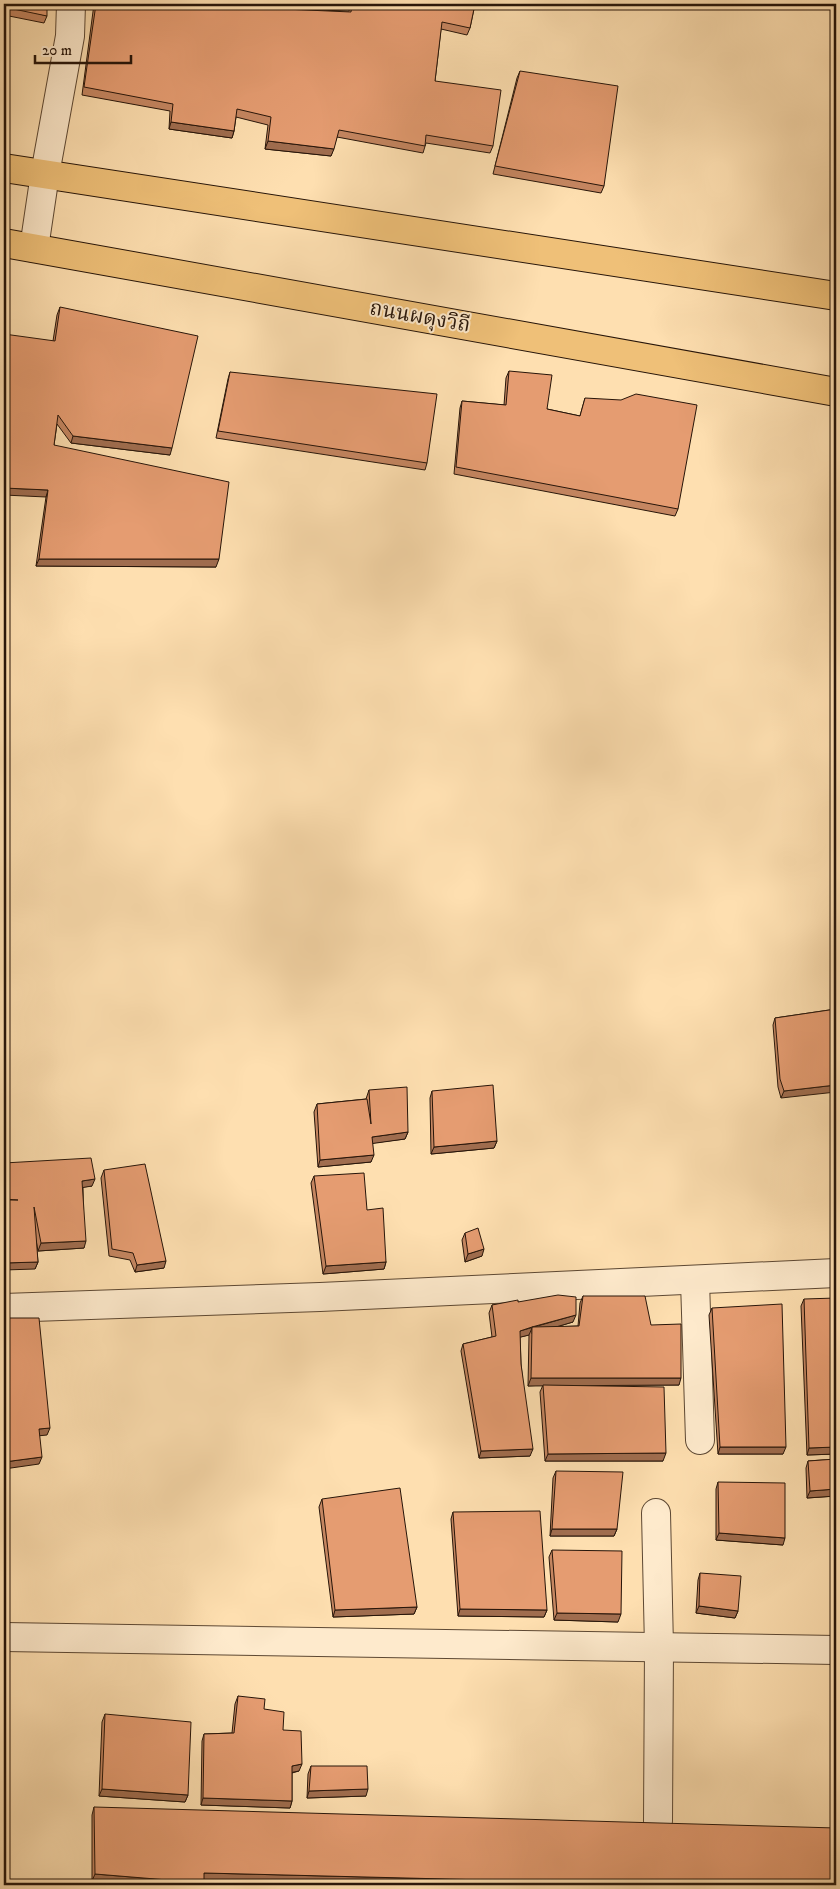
<svg xmlns="http://www.w3.org/2000/svg" width="840" height="1889" font-family="'IM FELL DW Pica','Noto Serif Thai',serif">
	<style>
		.lines { fill: none; stroke-linecap: round; stroke-linejoin: round }
		.minor-casing { stroke: #5d4833; stroke-width: 30 }
		.major-casing { stroke: #271509; stroke-width: 30 }
		.minor { stroke: #feeacc; stroke-width: 28 }
		.major { stroke: #efc078; stroke-width: 28 }
		.wall { fill: #c58661; stroke: #271509 }
		.shaded-wall { fill: #a06d4f; stroke: #271509 }
		.building { fill: #e59c71; stroke: #271509 }
		.labels { text-anchor: middle; dominant-baseline: central; stroke-width: 4; stroke-linejoin: round; paint-order: stroke }
		.street-label { font-size: 21px; fill: #271509; stroke: #feeacc }
	</style>
	<rect width="100%" height="100%" fill="#fedfb0"/>
	<filter id="stains"><feTurbulence type="fractalNoise" baseFrequency=".004" numOctaves="4"/><feColorMatrix values="0 0 0 0 .2 0 0 0 0 .09 0 0 0 0 .02 0 0 0 .5 -.17"/></filter>
	<radialGradient id="worn" r=".72"><stop offset=".6" stop-color="#630" stop-opacity="0"/><stop offset="1" stop-color="#630" stop-opacity=".3"/></radialGradient>
	<g class="lines">
		<g class="minor-casing">
			<g id="minor">
				<polyline points="34,248 45,174 70,36 71,4"/>
				<polyline points="695,1281 700,1440"/>
				<polyline points="4,1308 320,1297 836,1273"/>
				<polyline points="656,1513 659,1647 658,1821"/>
				<polyline points="4,1637 836,1650"/>
			</g>
		</g>
		<g class="major-casing">
			<g id="major">
				<polyline points="4,168 836,296"/>
				<polyline points="4,243 836,392"/>
			</g>
		</g>
		<use href="#minor" class="minor"/>
		<use href="#major" class="major"/>
	</g>
	<g class="wall">
		<polygon points="4,4 47,16 44,23 4,15"/>
		<polygon points="94,4 259,4 284,9 349,11 350,4 475,4 470,28 467,35 441,29 435,81 493,146 490,153 426,143 423,153 337,137 331,156 265,149 268,125 236,117 234,131 232,138 169,129 170,111 82,95"/>
		<polygon points="520,71 604,186 601,193 493,174 517,78"/>
		<polygon points="60,307 170,455 71,443 57,424 54,445 216,567 36,566 46,497 53,341 57,315"/>
		<polygon points="509,371 547,409 580,416 585,398 678,509 675,516 454,474 460,408 462,401 504,405 506,378"/>
		<polygon points="230,372 427,463 425,470 216,438 228,379"/>
		<polygon points="836,1009 781,1098 778,1087 773,1025 775,1018"/>
		<polygon points="369,1090 408,1132 405,1139 372,1143 371,1162 318,1167 314,1112 317,1104 366,1099"/>
		<polygon points="432,1091 497,1141 494,1148 431,1154 430,1098"/>
		<polygon points="4,1163 92,1186 83,1187 84,1248 38,1251 36,1240 38,1262 35,1269"/>
		<polygon points="104,1170 164,1268 135,1272 130,1260 109,1256 101,1178"/>
		<polygon points="314,1176 367,1210 386,1262 384,1269 323,1274 311,1183"/>
		<polygon points="465,1233 482,1256 465,1262 462,1240"/>
		<polygon points="583,1296 651,1325 679,1385 564,1385 663,1461 545,1461 540,1392 543,1385 528,1386 529,1335 520,1337 521,1364 530,1456 479,1458 461,1351 463,1344 492,1337 489,1313 492,1305 518,1302 573,1322 556,1327 578,1326 580,1303"/>
		<polygon points="804,1299 836,1454 807,1455 801,1306"/>
		<polygon points="712,1308 783,1454 718,1454 709,1315"/>
		<polygon points="836,1459 836,1496 807,1498 806,1468 808,1461"/>
		<polygon points="556,1471 617,1529 614,1536 550,1536 553,1478"/>
		<polygon points="718,1482 783,1545 716,1540 716,1489"/>
		<polygon points="322,1499 417,1607 414,1614 333,1617 319,1507"/>
		<polygon points="453,1512 547,1610 544,1617 458,1616 451,1519"/>
		<polygon points="552,1550 618,1622 554,1620 549,1557"/>
		<polygon points="700,1573 738,1611 735,1618 696,1613 698,1580"/>
		<polygon points="238,1696 264,1709 299,1771 292,1773 292,1801 290,1808 201,1805 202,1741 204,1734 232,1733 235,1704"/>
		<polygon points="105,1714 188,1795 185,1802 99,1796 102,1722"/>
		<polygon points="311,1766 366,1796 307,1798 308,1774"/>
		<polygon points="94,1807 204,1880 204,1885 142,1885 92,1881 92,1815"/>
	</g>
	<g class="shaded-wall">
		<polygon points="171,122 234,131 232,138 169,129"/>
		<polygon points="268,141 334,149 331,156 265,149"/>
		<polygon points="73,436 172,448 170,455 71,443"/>
		<polygon points="4,488 48,490 46,497 4,495"/>
		<polygon points="39,559 219,559 216,567 36,566"/>
		<polygon points="836,1085 836,1092 781,1098 784,1091"/>
		<polygon points="408,1132 405,1139 369,1144 372,1137"/>
		<polygon points="497,1141 494,1148 431,1154 434,1147"/>
		<polygon points="374,1155 371,1162 318,1167 320,1160"/>
		<polygon points="95,1179 92,1186 80,1188 82,1181"/>
		<polygon points="86,1241 84,1248 38,1251 41,1243"/>
		<polygon points="484,1249 482,1256 465,1262 468,1254"/>
		<polygon points="166,1261 164,1268 135,1272 137,1265"/>
		<polygon points="38,1262 35,1269 4,1270 4,1263"/>
		<polygon points="386,1262 384,1269 323,1274 326,1266"/>
		<polygon points="576,1315 573,1322 532,1334 532,1328 529,1335 517,1338 520,1331"/>
		<polygon points="531,1378 681,1378 679,1385 528,1386"/>
		<polygon points="50,1428 47,1435 37,1436 39,1429"/>
		<polygon points="720,1447 786,1447 783,1454 718,1454"/>
		<polygon points="836,1447 836,1454 807,1455 809,1448"/>
		<polygon points="533,1449 530,1456 479,1458 481,1451"/>
		<polygon points="666,1453 663,1461 545,1461 548,1454"/>
		<polygon points="42,1457 39,1464 4,1469 4,1462"/>
		<polygon points="836,1489 836,1496 807,1498 810,1491"/>
		<polygon points="552,1529 617,1529 614,1536 550,1536"/>
		<polygon points="719,1533 785,1538 783,1545 716,1540"/>
		<polygon points="699,1606 738,1611 735,1618 696,1613"/>
		<polygon points="417,1607 414,1614 333,1617 335,1610"/>
		<polygon points="460,1609 547,1610 544,1617 458,1616"/>
		<polygon points="557,1613 621,1614 618,1622 554,1620"/>
		<polygon points="302,1764 299,1771 289,1773 292,1766"/>
		<polygon points="102,1789 188,1795 185,1802 99,1796"/>
		<polygon points="368,1789 366,1796 307,1798 309,1791"/>
		<polygon points="203,1798 292,1801 290,1808 201,1805"/>
		<polygon points="204,1873 687,1885 402,1885 202,1880"/>
		<polygon points="95,1874 204,1883 204,1885 142,1885 92,1881"/>
	</g>
	<g class="building">
		<polygon points="4,4 47,4 47,16 4,7"/>
		<polygon points="96,4 259,4 284,9 351,12 352,4 475,4 470,28 442,22 435,81 501,90 493,146 426,135 425,146 339,130 334,149 268,141 271,117 237,109 234,131 171,122 173,104 84,87"/>
		<polygon points="520,71 618,86 604,186 495,166"/>
		<polygon points="60,307 198,336 172,448 73,436 58,415 54,445 229,482 219,559 39,559 48,490 4,488 4,334 55,341"/>
		<polygon points="509,371 552,375 547,409 580,416 585,398 621,400 636,394 697,405 678,509 456,467 462,401 506,405"/>
		<polygon points="230,372 437,394 427,463 218,431"/>
		<polygon points="836,1009 836,1085 784,1091 780,1079 775,1018"/>
		<polygon points="493,1085 497,1141 434,1147 432,1091"/>
		<polygon points="407,1087 408,1132 372,1137 374,1155 320,1160 317,1104 367,1099 371,1124 369,1090"/>
		<polygon points="91,1158 95,1179 82,1181 86,1241 41,1243 34,1207 38,1262 4,1263 4,1200 18,1200 4,1199 4,1163"/>
		<polygon points="145,1164 166,1261 137,1265 133,1253 112,1249 104,1170"/>
		<polygon points="364,1173 367,1210 383,1208 386,1262 326,1266 314,1176"/>
		<polygon points="478,1228 484,1249 468,1254 465,1233"/>
		<polygon points="558,1295 576,1297 576,1315 532,1327 579,1326 583,1296 645,1296 651,1325 681,1324 681,1378 531,1378 532,1327 520,1331 521,1364 533,1449 481,1451 463,1344 496,1336 492,1305 518,1300 518,1302"/>
		<polygon points="836,1298 836,1447 809,1448 804,1299"/>
		<polygon points="782,1304 786,1447 720,1447 712,1308"/>
		<polygon points="4,1318 39,1318 50,1428 39,1429 42,1457 4,1462"/>
		<polygon points="543,1385 664,1387 666,1453 548,1454"/>
		<polygon points="836,1459 836,1489 810,1491 808,1461"/>
		<polygon points="556,1471 623,1472 617,1529 552,1529"/>
		<polygon points="718,1482 785,1483 785,1538 719,1533"/>
		<polygon points="400,1488 417,1607 335,1610 322,1499"/>
		<polygon points="540,1511 547,1610 460,1609 453,1512"/>
		<polygon points="552,1550 622,1551 621,1614 557,1613"/>
		<polygon points="700,1573 741,1576 738,1611 699,1606"/>
		<polygon points="238,1696 265,1699 264,1709 284,1712 283,1730 301,1731 302,1764 292,1766 292,1801 203,1798 204,1734 234,1733"/>
		<polygon points="105,1714 191,1722 188,1795 102,1789"/>
		<polygon points="311,1766 367,1766 368,1789 309,1791"/>
		<polygon points="94,1807 836,1828 836,1885 687,1885 204,1873 204,1883 95,1874"/>
	</g>
	<g class="labels">
		<g class="street-label">
			<text transform="translate(420 317) rotate(10)">ถนนผดุงวิถี</text>
		</g>
	</g>
	<rect width="840" height="1889" fill="none" stroke="#fedfb0" stroke-width="20"/>
	<rect x="5" y="5" width="830" height="1879" fill="none" stroke="#271509" stroke-width="2.5"/>
	<rect x="10" y="10" width="820" height="1869" fill="none" stroke="#271509"/>
	<path d="M35 55v8h96v-8" fill="none" stroke="#271509" stroke-width="2.5"/>
	<text x="42" y="55" font-size="15" fill="#271509" stroke="#feeacc" stroke-width="4" paint-order="stroke">20 m</text>
	<rect width="100%" height="100%" filter="url(#stains)"/>
	<rect width="100%" height="100%" fill="url(#worn)"/>
</svg>
